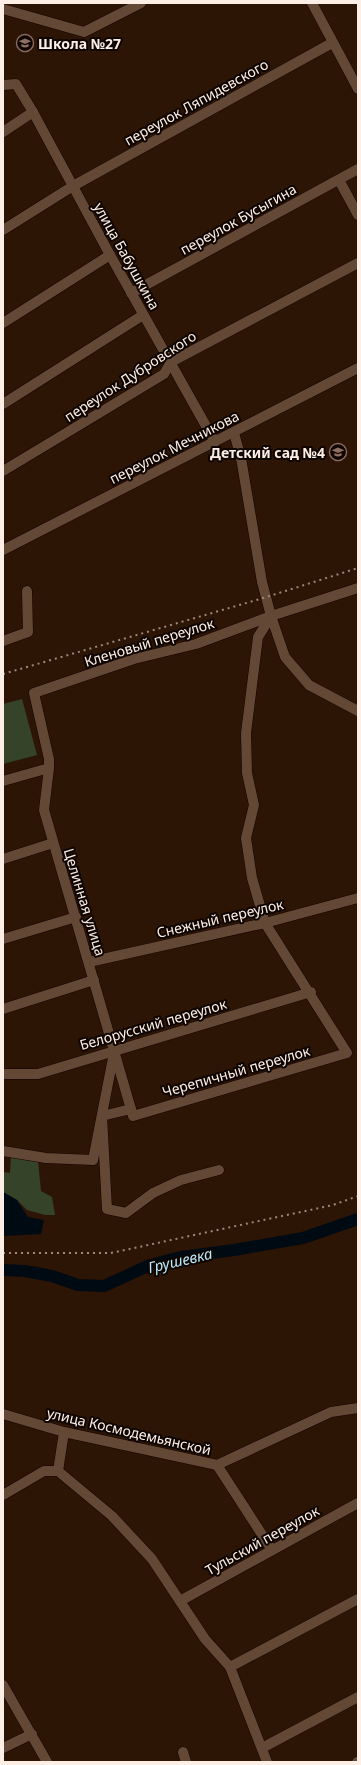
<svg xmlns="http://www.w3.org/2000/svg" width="361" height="1765" font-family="'Noto Sans',sans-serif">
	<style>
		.green { fill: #354428 }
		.water { fill: #000a13 }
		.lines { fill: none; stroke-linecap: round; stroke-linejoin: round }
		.river { stroke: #000a13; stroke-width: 12 }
		.minor-casing { stroke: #140200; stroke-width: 11 }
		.minor { stroke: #634835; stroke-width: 10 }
		.rail { stroke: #9b897c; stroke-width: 2; stroke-dasharray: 2 4; stroke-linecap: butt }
		.labels { text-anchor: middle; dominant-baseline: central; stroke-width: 4; stroke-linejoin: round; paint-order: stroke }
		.poi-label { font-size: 14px; font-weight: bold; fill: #fdefe6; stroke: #0e0501; text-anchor: start }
		.street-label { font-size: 14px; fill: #fdefe6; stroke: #0e0501 }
		.water-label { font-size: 15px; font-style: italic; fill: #baeafd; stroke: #0e0501 }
	</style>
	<rect width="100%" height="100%" fill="#2d1505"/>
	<g class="green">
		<polygon points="22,699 37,755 3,764 3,704"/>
		<polygon points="11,1156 38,1161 41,1191 52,1197 55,1215 45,1215 27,1210 17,1200 3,1192 3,1172 10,1173"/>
	</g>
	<polygon class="water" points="3,1192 17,1200 28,1217 44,1220 41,1234 3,1236"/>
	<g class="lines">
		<polyline class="river" points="3,1270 25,1271 52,1276 78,1285 104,1286 150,1265 181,1257 234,1250 303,1238 358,1219"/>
		<g class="minor-casing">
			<g id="minor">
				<polyline points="312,3 358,89"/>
				<polyline points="3,9 84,32 141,3"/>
				<polyline points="3,85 16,84 33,112 110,255 215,442"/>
				<polyline points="3,132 33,112"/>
				<polyline points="339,180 358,215"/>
				<polyline points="3,230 73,186 332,43"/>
				<polyline points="131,293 358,169"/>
				<polyline points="3,323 110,255"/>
				<polyline points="3,404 143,315"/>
				<polyline points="234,433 241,458 262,582 271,616 285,657 309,685 358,711"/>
				<polyline points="3,471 164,374 171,362 358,263"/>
				<polyline points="3,550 358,368"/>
				<polyline points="271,616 258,637 246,733 247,773 254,805 246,838 252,878 265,923 347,1053 133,1116 44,810 49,768 49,759 34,693 134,659 196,644 271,616 358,588"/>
				<polyline points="3,641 28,632 27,591"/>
				<polyline points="3,781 49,768"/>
				<polyline points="3,859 53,843"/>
				<polyline points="3,939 76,917"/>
				<polyline points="89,962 265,923 358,898"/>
				<polyline points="3,1009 94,980"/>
				<polyline points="3,1074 38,1074 311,992"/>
				<polyline points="131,1109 102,1116 107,1209 126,1213 153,1193 181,1180 219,1170"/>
				<polyline points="3,1151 46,1158 93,1160 114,1053"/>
				<polyline points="3,1414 64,1432 217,1465 331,1412 358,1408"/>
				<polyline points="217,1465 272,1550"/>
				<polyline points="58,1471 64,1432"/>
				<polyline points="3,1495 44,1471 58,1471 112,1516 152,1559 205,1639 230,1667 267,1762"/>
				<polyline points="180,1601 358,1503"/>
				<polyline points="230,1667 358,1599"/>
				<polyline points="3,1685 47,1762"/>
				<polyline points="3,1748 32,1734"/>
				<polyline points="262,1748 358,1697"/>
				<polyline points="183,1752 186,1762"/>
				<polyline points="357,1762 358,1762"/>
			</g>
		</g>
		<use href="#minor" class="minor"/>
		<g class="rail">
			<polyline points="3,674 260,599 358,568"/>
			<polyline points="3,1253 111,1253 333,1205 358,1196"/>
		</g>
	</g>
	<defs>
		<g id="school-ring" transform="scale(0.9)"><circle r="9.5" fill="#0e0501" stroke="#8d6e63" stroke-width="1.5"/><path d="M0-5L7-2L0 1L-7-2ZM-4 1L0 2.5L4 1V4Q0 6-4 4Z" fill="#8d6e63"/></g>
	</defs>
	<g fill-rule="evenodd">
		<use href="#school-ring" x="25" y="43"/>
		<use href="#school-ring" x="338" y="452"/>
	</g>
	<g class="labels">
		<g class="poi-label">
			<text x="38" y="43">Школа №27</text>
			<text x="325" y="452" text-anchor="end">Детский сад №4</text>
		</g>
		<g class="street-label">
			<text transform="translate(196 102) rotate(-29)">переулок Ляпидевского</text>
			<text transform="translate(238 219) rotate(-29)">переулок Бусыгина</text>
			<text transform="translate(127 256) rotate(61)">улица Бабушкина</text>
			<text transform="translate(130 376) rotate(-33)">переулок Дубровского</text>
			<text transform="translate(174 447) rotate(-27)">переулок Мечникова</text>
			<text transform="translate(149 642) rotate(-17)">Кленовый переулок</text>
			<text transform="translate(85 902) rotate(73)">Целинная улица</text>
			<text transform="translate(220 918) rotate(-13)">Снежный переулок</text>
			<text transform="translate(153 1024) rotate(-16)">Белорусский переулок</text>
			<text transform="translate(236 1071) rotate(-16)">Черепичный переулок</text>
			<text transform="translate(129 1431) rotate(13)">улица Космодемьянской</text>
			<text transform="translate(262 1540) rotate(-29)">Тульский переулок</text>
		</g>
		<g class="water-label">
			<text transform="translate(180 1260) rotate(-13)">Грушевка</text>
		</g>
	</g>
	<rect width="361" height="1765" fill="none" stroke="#fdefe6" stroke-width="8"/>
</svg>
